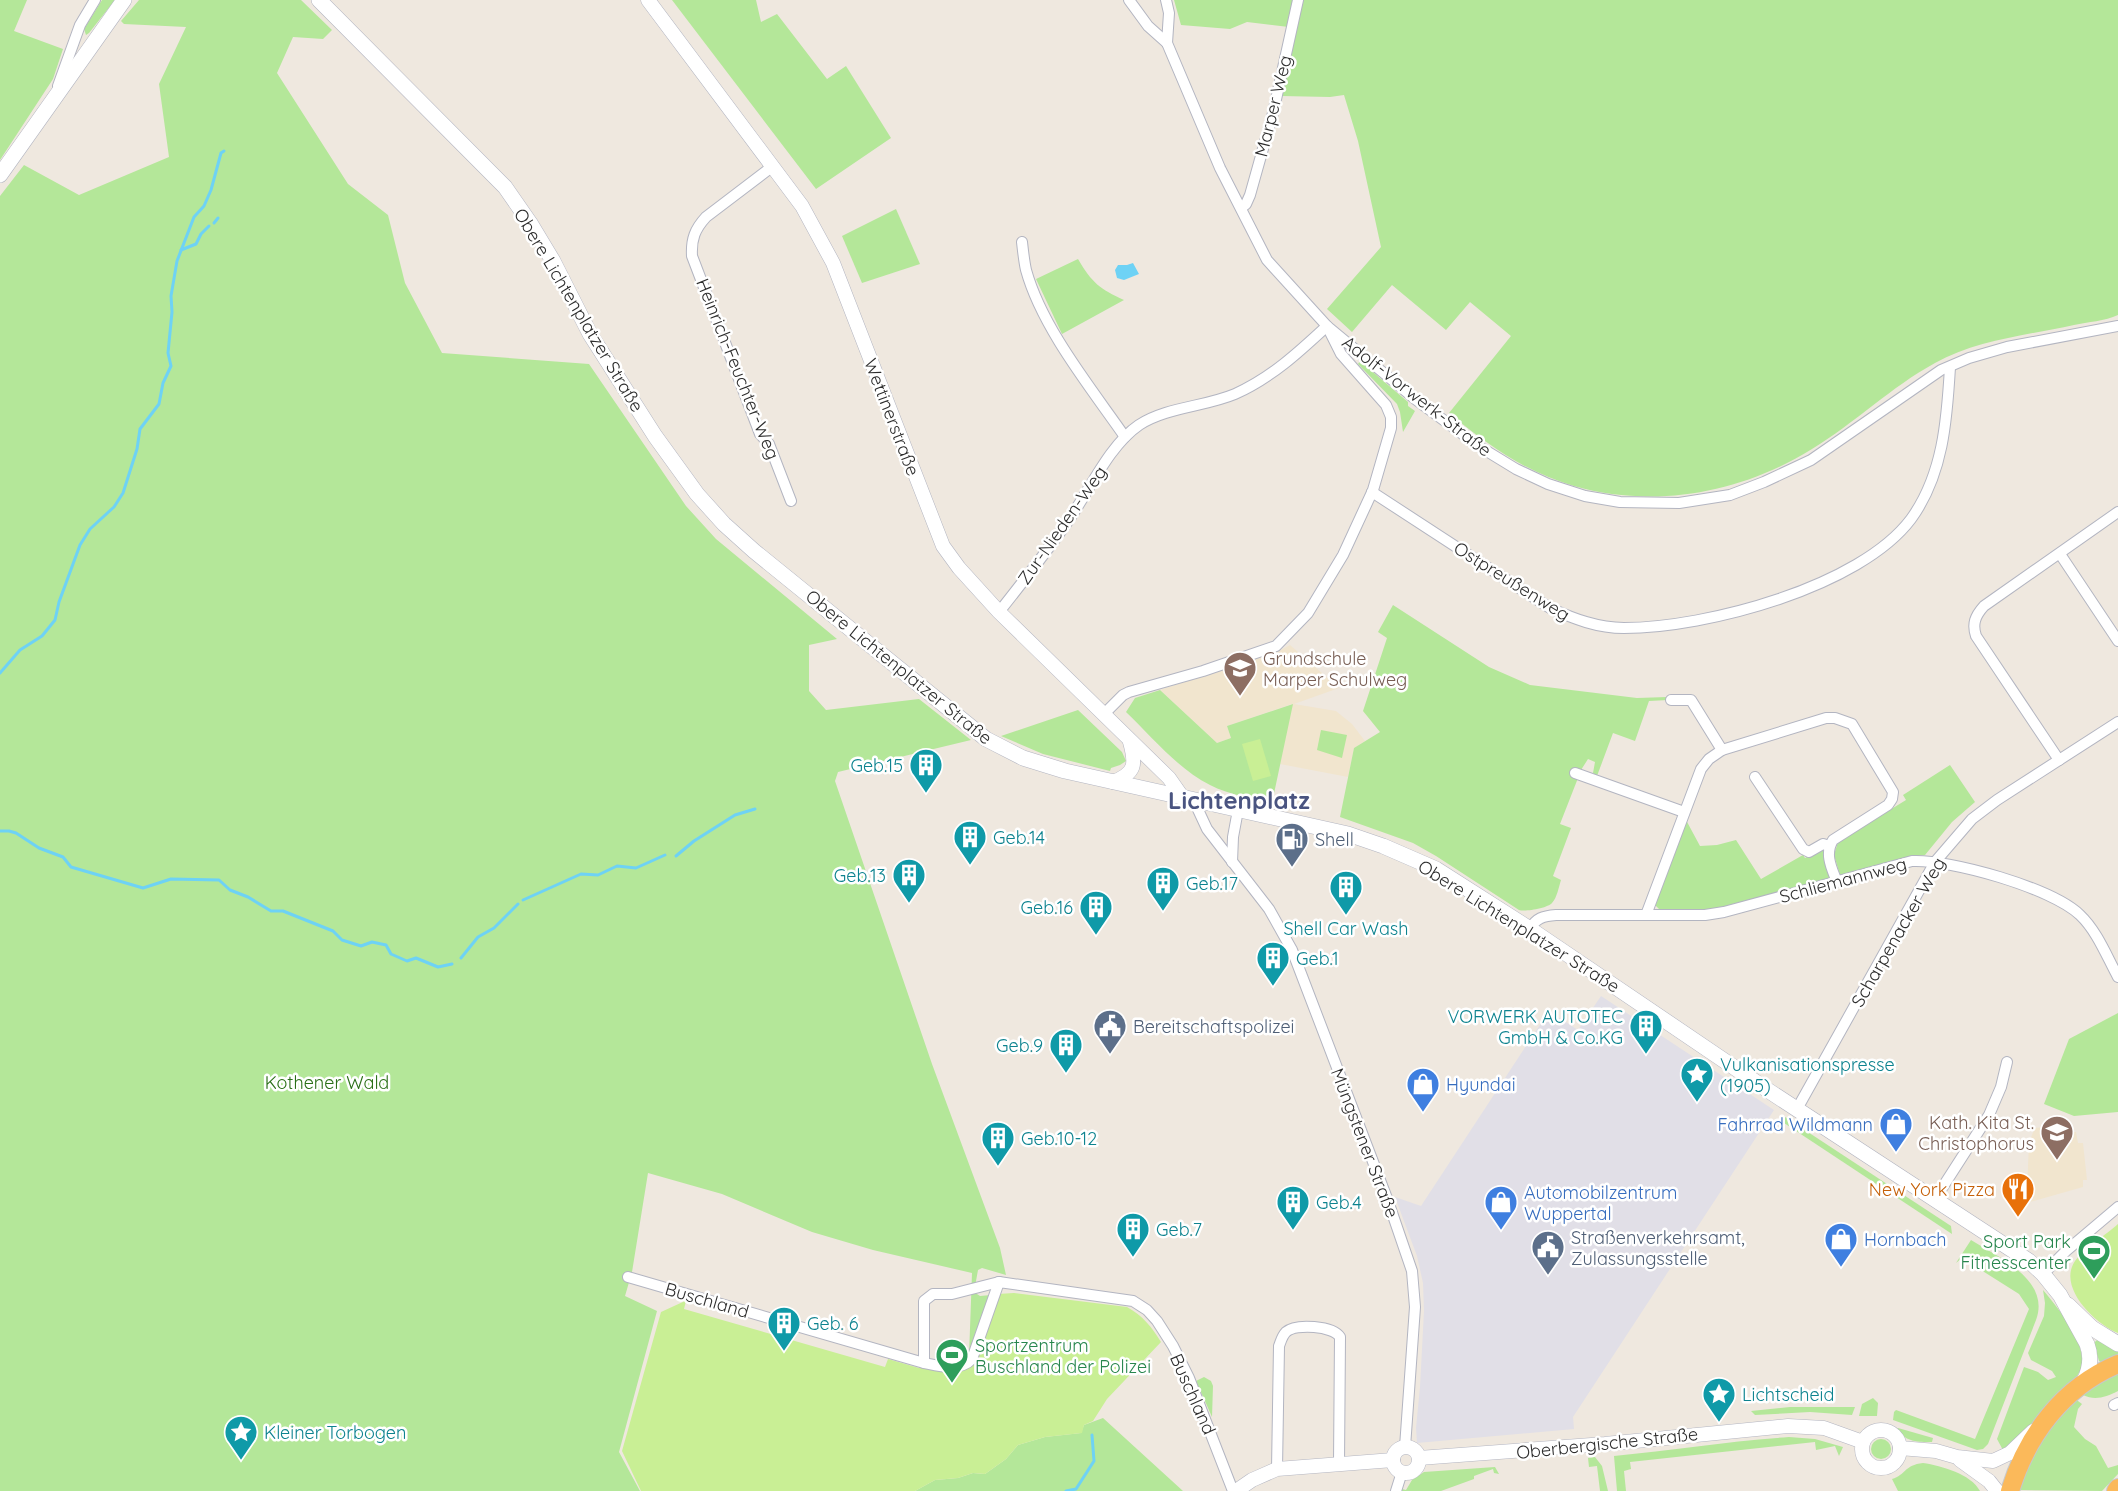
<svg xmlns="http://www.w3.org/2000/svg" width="2118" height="1491" font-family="Quicksand,sans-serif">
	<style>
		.industrial { fill: #e1dfe7 }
		.education { fill: #f1e5ce }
		.green { fill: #b4e799 }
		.pitch { fill: #c9ef95 }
		.water { fill: #6ed2f5 }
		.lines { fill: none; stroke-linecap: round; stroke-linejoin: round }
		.stream { stroke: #6ed2f5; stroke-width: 3 }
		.minor-casing { stroke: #b3b5c1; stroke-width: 12 }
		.tertiary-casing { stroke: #b3b5c1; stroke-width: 15 }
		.secondary-casing { stroke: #b3b5c1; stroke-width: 16 }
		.trunk-casing { stroke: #c8c8c8; stroke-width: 20 }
		.minor { stroke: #fff; stroke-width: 10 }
		.tertiary { stroke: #fff; stroke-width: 14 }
		.secondary { stroke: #fff; stroke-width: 15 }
		.trunk { stroke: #fbb95a; stroke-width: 18 }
		.labels { text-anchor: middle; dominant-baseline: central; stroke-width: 5; stroke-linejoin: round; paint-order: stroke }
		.street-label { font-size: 18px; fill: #2d2d2d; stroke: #fff }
		.education-label { font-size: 18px; fill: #785e54; stroke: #fff; text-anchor: start }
		.culture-label { font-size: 18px; fill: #0d838f; stroke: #fff; text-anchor: start }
		.service-label { font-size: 18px; fill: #4e5e75; stroke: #fff; text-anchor: start }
		.park-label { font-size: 18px; fill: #2a6f17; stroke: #fff }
		.shop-label { font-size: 18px; fill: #366cbe; stroke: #fff; text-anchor: start }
		.food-label { font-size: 18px; fill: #c56008; stroke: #fff; text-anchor: end }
		.leisure-label { font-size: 18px; fill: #27864d; stroke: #fff; text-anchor: end }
		.district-label { font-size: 24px; font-weight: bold; fill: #4a5480; stroke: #fff }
	</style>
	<rect width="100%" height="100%" fill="#efe8df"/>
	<polygon class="industrial" points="1601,996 1774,1110 1573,1417 1574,1429 1417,1443 1416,1428 1420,1387 1424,1311 1423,1283 1417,1256 1395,1197 1421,1206 1549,1011 1578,1030"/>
	<g class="education">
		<polygon points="1290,645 1339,688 1294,704 1336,711 1352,724 1365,741 1354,748 1348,777 1280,764 1292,704 1227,726 1231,738 1217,743 1160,690 1279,651"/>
		<polygon points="2071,1124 2073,1132 2076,1132 2078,1143 2083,1143 2087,1180 2083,1180 2083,1187 2030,1202 2027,1192 2029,1142 2035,1128"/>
	</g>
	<g class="green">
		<polygon points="0,0 27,0 14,31 63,49 53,79 0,160"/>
		<polygon points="102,0 115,0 89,33 86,35 84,29"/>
		<polygon points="139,0 301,0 332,30 323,39 293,37 277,73 348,184 388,215 405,283 442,353 589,364 686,506 716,539 837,639 809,645 809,691 826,710 919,699 971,740 838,772 835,781 932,1064 1000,1248 1006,1275 982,1268 978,1270 974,1292 980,1296 991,1295 969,1356 972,1273 873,1250 812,1232 722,1194 648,1173 632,1272 625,1296 657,1311 619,1452 640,1491 0,1491 0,196 24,165 79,195 169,157 159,84 186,27 124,24 121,21"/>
		<polygon points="672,0 756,0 761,22 777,14 827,79 846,66 891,138 816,189"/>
		<path d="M1174,0H2118V315C2105,321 2088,322 2074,325C2028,335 1976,340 1935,363C1891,387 1855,423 1812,449C1741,493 1655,509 1574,486C1527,473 1486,444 1449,413L1511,336L1470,302L1446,330L1392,285L1352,332L1327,309L1381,247L1358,141L1344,95L1330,97L1281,96L1297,28L1247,22L1230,29L1181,25Z"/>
		<polygon points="896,209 920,264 862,283 842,236"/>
		<path d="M1078,259C1092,283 1100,289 1124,300L1062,334L1036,279Z"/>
		<polygon points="1360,361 1408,402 1408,406 1415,411 1403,432 1400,412 1397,404 1358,364"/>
		<path d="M1393,605L1489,667L1530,685L1637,698L1667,697L1668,700L1649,701L1635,741L1613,733L1597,776L1593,773L1595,762L1588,759L1581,770L1573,768L1571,775L1578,778L1560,824L1571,828L1553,876L1561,880C1559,886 1557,898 1552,903C1548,908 1525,912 1519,910L1436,856L1413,843L1340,817L1354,748L1380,732L1363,711L1387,638L1378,632Z"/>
		<path d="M1160,690L1217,743L1231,738L1227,726L1293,704L1272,803C1252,798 1229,795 1210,785C1178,769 1152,737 1126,712L1135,698Z"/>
		<polygon points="1078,710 1122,752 1126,761 1120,765 1111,768 1110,771 1043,754 1001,736"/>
		<polygon points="1321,730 1347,735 1342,758 1317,750"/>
		<polygon points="1950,765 1975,802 1952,822 1925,855 1909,857 1840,875 1834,855 1838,842 1906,800 1903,795"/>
		<path d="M1686,820L1700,846L1717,845L1736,840L1761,879L1803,855L1805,858L1823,848L1831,878L1733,904C1716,915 1679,909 1659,909L1655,905Z"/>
		<polygon points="2118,1013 2118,1112 2074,1116 2044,1104 2069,1039"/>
		<polygon points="1785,1117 1951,1226 1952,1234 1781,1121"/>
		<path d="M1971,1240C1998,1257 2051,1280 2036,1320L1988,1444L1983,1449L1977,1450L1893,1420L1894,1412L1896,1410L1975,1439L2029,1309L2019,1294L1962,1258L1956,1263Z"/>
		<path d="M2043,1290C2058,1308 2091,1347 2080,1371C2074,1383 2058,1394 2048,1405C2034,1421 2020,1438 2004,1452L1997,1439L2024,1367L2038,1372L2048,1380L2056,1377L2052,1371L2031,1360L2028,1353L2044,1316L2045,1303Z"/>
		<polygon points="2097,1340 2118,1352 2118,1355 2101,1362 2099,1361 2094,1343"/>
		<path d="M2118,1370V1391C2106,1397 2095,1401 2083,1395Z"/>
		<polygon points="1204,1377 1211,1381 1213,1386 1212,1417 1196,1381"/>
		<polygon points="1873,1398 1878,1403 1877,1416 1859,1416 1862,1404"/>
		<polygon points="2074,1398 2082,1404 2078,1409 2074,1427 2085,1439 2096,1446 2108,1468 2118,1465 2118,1474 2102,1491 2017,1490 2042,1436"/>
		<polygon points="1790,1407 1855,1407 1852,1415 1810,1412 1755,1415 1751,1411"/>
		<polygon points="1103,1418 1183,1491 915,1491 935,1480 958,1478 973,1473 985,1474 1006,1459 1018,1445 1045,1437 1081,1433 1084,1425"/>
		<path d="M1898,1428L1933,1438L1932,1442C1917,1442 1908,1442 1897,1431Z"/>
		<path d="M1789,1437L1815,1439L1843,1447L1839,1456L1835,1446L1816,1450L1815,1442L1630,1462L1631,1469L1624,1471L1626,1491H1617L1614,1456C1673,1450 1730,1441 1789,1437Z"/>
		<circle cx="1881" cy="1449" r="10"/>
		<polygon points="1595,1457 1602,1466 1608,1491 1600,1491 1597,1466 1589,1467 1588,1458"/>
		<path d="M1923,1463C1942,1466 1971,1474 1980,1491H1898L1892,1479C1906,1475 1904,1465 1923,1463Z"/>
		<polygon points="1495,1467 1499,1474 1494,1473 1493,1469 1474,1476 1474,1479 1441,1491 1401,1491 1402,1489 1406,1490 1412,1480 1424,1472"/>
	</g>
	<g class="pitch">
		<polygon points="1260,739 1271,776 1253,781 1242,744"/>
		<path d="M2118,1224V1333C2095,1324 2057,1287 2075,1261C2082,1250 2107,1234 2118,1224Z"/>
		<path d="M1014,1293L1127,1307C1143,1316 1151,1326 1161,1342L1107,1399L1093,1421L1084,1425L1082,1433L1045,1437L1018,1445L1006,1459L985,1474L973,1473L958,1478L935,1480L915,1491H641L622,1451L661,1312L685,1301H686L684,1309L885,1367L888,1359L919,1368L920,1366L962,1369L998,1294Z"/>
	</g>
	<polygon class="water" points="1133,263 1139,274 1124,280 1117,278 1115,270 1118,265 1127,265"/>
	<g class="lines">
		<g class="stream">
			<polyline points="214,223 218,218"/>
			<polyline points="181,250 196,244 201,234 209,226"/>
			<polyline points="0,673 20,650 42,636 55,620 59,602 80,545 90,529 114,507 123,493 137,449 140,429 159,404 163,383 171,366 168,353 172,312 171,296 177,261 194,217 204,206 211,190 221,153 224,151"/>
			<polyline points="0,831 9,831 16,833 39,848 63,857 71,867 143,888 171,879 219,880 230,890 248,897 271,911 283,911 333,931 342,940 361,946 372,942 386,945 391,954 407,961 416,958 438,967 452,964"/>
			<polyline points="676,856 694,841 735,815 755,809"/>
			<polyline points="523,900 581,874 598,875 617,866 636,868 665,855"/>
			<polyline points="461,958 478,937 494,928 518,904"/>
			<polyline points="1066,1491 1076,1489 1094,1461 1092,1435"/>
		</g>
		<g class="minor-casing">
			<g id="minor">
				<polyline points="1129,0 1148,26 1167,43"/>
				<polyline points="1166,0 1169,13 1167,43 1220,168 1267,260 1327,326 1415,399 1480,447 1516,469 1548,484 1585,496 1620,502 1679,503 1730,495 1764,482 1811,460 1941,370 1969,358 2007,347 2118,326"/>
				<polyline points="58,86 80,25 95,0"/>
				<path d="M773,166L706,217C695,229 691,239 692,256L760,434L769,444L791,501"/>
				<polyline points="1241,208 1246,204 1250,195 1273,113 1298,0"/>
				<path d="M1022,242C1023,251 1024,261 1026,270C1042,328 1091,388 1125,437"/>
				<path d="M1372,492L1550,608C1574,619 1598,628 1624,628C1706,628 1860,587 1911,519C1943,475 1947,420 1950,367"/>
				<polyline points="2060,554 2118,641"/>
				<path d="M999,612C1022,583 1045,554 1066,524C1088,494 1108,446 1139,425C1167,407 1204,407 1235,394C1271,378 1299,352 1327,326"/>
				<polyline points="1671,700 1691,700 1722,750"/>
				<polyline points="1103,715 1123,695 1129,692 1203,671 1276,646 1308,613 1343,555 1373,490 1391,428 1391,417 1386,405 1341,354 1330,332"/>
				<path d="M2059,760L1976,636C1972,624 1975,616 1984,606L2118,512"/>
				<polyline points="1575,773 1684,812"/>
				<polyline points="1755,777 1803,849 1809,852 1823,844 1829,846"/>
				<polyline points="1194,801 1207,829 1269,909 1292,950 1388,1201 1412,1271 1415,1307 1405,1447"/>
				<polyline points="1232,862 1233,837 1238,810"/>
				<path d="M1646,915L1701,769L1709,759L1722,750L1826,718H1835L1852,724L1893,792L1892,799L1888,805L1833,840C1824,854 1832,869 1837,882"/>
				<path d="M1530,929C1536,918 1543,916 1556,915H1705L1724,912L1912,861C1950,859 2052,888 2080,915C2097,931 2107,957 2118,977"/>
				<polyline points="1797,1109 1935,862 1972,819 1997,800 2118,722"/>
				<polyline points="1935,1199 1989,1115 2001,1087 2007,1062"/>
				<polyline points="2043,1274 2066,1251 2118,1207"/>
				<path d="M628,1277L924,1363C939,1366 960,1372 972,1359L999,1282L1133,1301L1147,1310L1157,1321L1173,1346L1189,1378L1233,1491"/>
				<polyline points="924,1363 924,1301 933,1294 952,1294 999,1282"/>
				<polyline points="2114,1405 2118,1403"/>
				<path d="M1277,1469L1279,1346C1281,1341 1282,1336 1286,1332C1296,1323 1333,1326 1340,1337L1339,1463"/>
				<polyline points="1396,1491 1402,1472"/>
			</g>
		</g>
		<g class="tertiary-casing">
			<g id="tertiary">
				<polyline points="648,0 802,206 833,263 943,546 959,568 999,612 1169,778 1183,798"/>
				<path d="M1113,782C1136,773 1136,764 1130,742"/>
				<circle cx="1881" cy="1449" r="19"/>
				<circle cx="1406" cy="1460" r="13"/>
				<polyline points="1900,1448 1936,1451 1957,1457 1993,1461 2010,1453 2033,1431"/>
				<polyline points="1419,1458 1605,1444 1788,1426 1824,1428 1863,1442"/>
				<polyline points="1960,1460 1989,1481 1997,1491"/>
				<polyline points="1236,1491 1252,1480 1277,1469 1393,1460"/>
			</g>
		</g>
		<g class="secondary-casing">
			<g id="secondary">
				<path d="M319,0L505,187L530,223L553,261L590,334L655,436L697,494L724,524L754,551L986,739L1023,758L1065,771L1348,834L1383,846L1436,869L1530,929L1769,1091L2029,1261L2043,1274L2060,1295L2087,1344C2092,1357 2090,1369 2084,1381"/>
				<polyline points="0,175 124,0"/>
				<polyline points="2068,1305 2092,1328 2118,1344"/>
			</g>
		</g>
		<g class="trunk-casing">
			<g id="trunk">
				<path d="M2010,1491C2027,1435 2063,1387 2118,1364"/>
				<polyline points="2116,1491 2118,1488"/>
			</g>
		</g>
		<use href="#minor" class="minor"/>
		<use href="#tertiary" class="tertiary"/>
		<use href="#secondary" class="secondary"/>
		<use href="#trunk" class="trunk"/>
	</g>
	<defs>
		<g id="school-pin" transform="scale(1.725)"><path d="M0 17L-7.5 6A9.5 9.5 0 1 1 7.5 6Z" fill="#8d6e63" stroke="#fff"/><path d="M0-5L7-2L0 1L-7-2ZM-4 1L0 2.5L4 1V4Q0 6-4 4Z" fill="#fff"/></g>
		<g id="building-pin" transform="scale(1.725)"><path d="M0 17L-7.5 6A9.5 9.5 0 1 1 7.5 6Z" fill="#0f9aa8" stroke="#fff"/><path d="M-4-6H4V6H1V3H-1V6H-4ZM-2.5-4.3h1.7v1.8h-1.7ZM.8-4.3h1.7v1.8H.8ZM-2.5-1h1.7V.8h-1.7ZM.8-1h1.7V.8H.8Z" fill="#fff"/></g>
		<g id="fuel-pin" transform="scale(1.725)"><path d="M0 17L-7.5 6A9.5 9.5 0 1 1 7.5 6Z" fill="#5c6f8a" stroke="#fff"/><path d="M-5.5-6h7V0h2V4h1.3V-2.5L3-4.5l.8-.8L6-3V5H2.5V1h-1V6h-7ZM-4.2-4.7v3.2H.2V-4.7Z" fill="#fff"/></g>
		<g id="civic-pin" transform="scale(1.725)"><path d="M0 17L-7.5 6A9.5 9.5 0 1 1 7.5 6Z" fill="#5c6f8a" stroke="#fff"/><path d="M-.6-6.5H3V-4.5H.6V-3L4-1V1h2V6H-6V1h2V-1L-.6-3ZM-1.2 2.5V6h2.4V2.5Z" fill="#fff"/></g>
		<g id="sight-pin" transform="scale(1.725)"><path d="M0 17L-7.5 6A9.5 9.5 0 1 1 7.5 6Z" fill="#0f9aa8" stroke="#fff"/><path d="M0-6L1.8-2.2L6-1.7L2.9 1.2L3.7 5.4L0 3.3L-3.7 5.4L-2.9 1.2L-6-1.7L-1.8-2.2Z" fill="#fff"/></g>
		<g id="shop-pin" transform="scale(1.725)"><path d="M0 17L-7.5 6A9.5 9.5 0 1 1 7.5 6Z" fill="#3f7fe0" stroke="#fff"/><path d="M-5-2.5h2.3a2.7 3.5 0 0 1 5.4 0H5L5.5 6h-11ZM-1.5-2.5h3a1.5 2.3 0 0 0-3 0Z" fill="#fff"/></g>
		<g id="restaurant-pin" transform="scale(1.725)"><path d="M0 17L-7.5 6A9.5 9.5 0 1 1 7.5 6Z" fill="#e8710a" stroke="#fff"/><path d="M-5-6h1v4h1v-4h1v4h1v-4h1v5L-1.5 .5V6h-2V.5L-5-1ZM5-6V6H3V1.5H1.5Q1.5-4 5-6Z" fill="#fff"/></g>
		<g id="stadium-pin" transform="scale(1.725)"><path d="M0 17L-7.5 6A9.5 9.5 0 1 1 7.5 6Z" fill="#2e9e5b" stroke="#fff"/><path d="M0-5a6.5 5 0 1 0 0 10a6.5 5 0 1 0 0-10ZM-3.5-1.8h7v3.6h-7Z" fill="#fff"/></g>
	</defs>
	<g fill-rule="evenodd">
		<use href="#school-pin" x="1240" y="668"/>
		<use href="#building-pin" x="926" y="765"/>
		<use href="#building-pin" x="970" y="837"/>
		<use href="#fuel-pin" x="1292" y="839"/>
		<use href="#building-pin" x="909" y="875"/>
		<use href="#building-pin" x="1163" y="883"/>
		<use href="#building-pin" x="1346" y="887"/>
		<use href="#building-pin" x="1096" y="907"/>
		<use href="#building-pin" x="1273" y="958"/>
		<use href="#civic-pin" x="1110" y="1026"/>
		<use href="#building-pin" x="1646" y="1026"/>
		<use href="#building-pin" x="1066" y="1045"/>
		<use href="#sight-pin" x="1697" y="1074"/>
		<use href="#shop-pin" x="1423" y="1084"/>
		<use href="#shop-pin" x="1896" y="1124"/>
		<use href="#school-pin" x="2057" y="1132"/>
		<use href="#building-pin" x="998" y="1138"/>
		<use href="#restaurant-pin" x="2018" y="1189"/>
		<use href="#building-pin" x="1293" y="1202"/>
		<use href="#shop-pin" x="1501" y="1202"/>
		<use href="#building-pin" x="1133" y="1229"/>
		<use href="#shop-pin" x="1841" y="1239"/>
		<use href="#civic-pin" x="1548" y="1247"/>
		<use href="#stadium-pin" x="2094" y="1251"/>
		<use href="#building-pin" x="784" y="1323"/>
		<use href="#stadium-pin" x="952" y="1355"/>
		<use href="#sight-pin" x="1719" y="1394"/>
		<use href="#sight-pin" x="241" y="1432"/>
	</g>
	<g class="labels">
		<g class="street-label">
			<text transform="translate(1273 106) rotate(-76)">Marper Weg</text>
			<text transform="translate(579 310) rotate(59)">Obere Lichtenplatzer Straße</text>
			<text transform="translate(738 369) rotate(68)">Heinrich-Feuchter-Weg</text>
			<text transform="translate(1417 396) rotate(38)">Adolf-Vorwerk-Straße</text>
			<text transform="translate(892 417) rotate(69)">Wettinerstraße</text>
			<text transform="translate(1062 525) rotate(-55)">Zur-Nieden-Weg</text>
			<text transform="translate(1512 581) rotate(32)">Ostpreußenweg</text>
			<text transform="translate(899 667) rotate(39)">Obere Lichtenplatzer Straße</text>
			<text transform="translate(1843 880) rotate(-15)">Schliemannweg</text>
			<text transform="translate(1519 926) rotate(32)">Obere Lichtenplatzer Straße</text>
			<text transform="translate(1898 932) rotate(-60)">Scharpenacker Weg</text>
			<text transform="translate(1365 1143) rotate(69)">Müngstener Straße</text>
			<text transform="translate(707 1300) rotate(16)">Buschland</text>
			<text transform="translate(1193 1394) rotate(66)">Buschland</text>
			<text transform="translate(1607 1443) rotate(-6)">Oberbergische Straße</text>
		</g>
		<g class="education-label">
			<text x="1263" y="658">Grundschule<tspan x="1263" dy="21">Marper Schulweg</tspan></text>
			<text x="2034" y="1122" text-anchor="end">Kath. Kita St.<tspan x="2034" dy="21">Christophorus</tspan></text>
		</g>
		<g class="culture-label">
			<text x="903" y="765" text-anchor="end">Geb.15</text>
			<text x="993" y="837">Geb.14</text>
			<text x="886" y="875" text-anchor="end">Geb.13</text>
			<text x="1186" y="883">Geb.17</text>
			<text x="1073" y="907" text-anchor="end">Geb.16</text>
			<text x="1346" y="928" text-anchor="middle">Shell Car Wash</text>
			<text x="1296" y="958">Geb.1</text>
			<text x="1623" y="1016" text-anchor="end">VORWERK AUTOTEC<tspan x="1623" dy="21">GmbH &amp; Co.KG</tspan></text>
			<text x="1043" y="1045" text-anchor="end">Geb.9</text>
			<text x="1720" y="1064">Vulkanisationspresse<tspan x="1720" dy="21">(1905)</tspan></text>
			<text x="1021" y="1138">Geb.10-12</text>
			<text x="1316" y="1202">Geb.4</text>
			<text x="1156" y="1229">Geb.7</text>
			<text x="807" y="1323">Geb. 6</text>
			<text x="1742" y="1394">Lichtscheid</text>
			<text x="264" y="1432">Kleiner Torbogen</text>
		</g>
		<g class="service-label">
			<text x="1315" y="839">Shell</text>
			<text x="1133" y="1026">Bereitschaftspolizei</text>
			<text x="1571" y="1237">Straßenverkehrsamt,<tspan x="1571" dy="21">Zulassungsstelle</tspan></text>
		</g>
		<g class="park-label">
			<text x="327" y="1082">Kothener Wald</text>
		</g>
		<g class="shop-label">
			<text x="1446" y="1084">Hyundai</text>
			<text x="1873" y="1124" text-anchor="end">Fahrrad Wildmann</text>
			<text x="1524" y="1192">Automobilzentrum<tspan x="1524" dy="21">Wuppertal</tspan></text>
			<text x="1864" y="1239">Hornbach</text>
		</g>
		<g class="food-label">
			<text x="1995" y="1189">New York Pizza</text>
		</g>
		<g class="leisure-label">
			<text x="2071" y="1241">Sport Park<tspan x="2071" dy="21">Fitnesscenter</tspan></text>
			<text x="975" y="1345" text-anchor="start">Sportzentrum<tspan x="975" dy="21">Buschland der Polizei</tspan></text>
		</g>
		<g class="district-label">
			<text x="1239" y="800">Lichtenplatz</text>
		</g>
	</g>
</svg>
